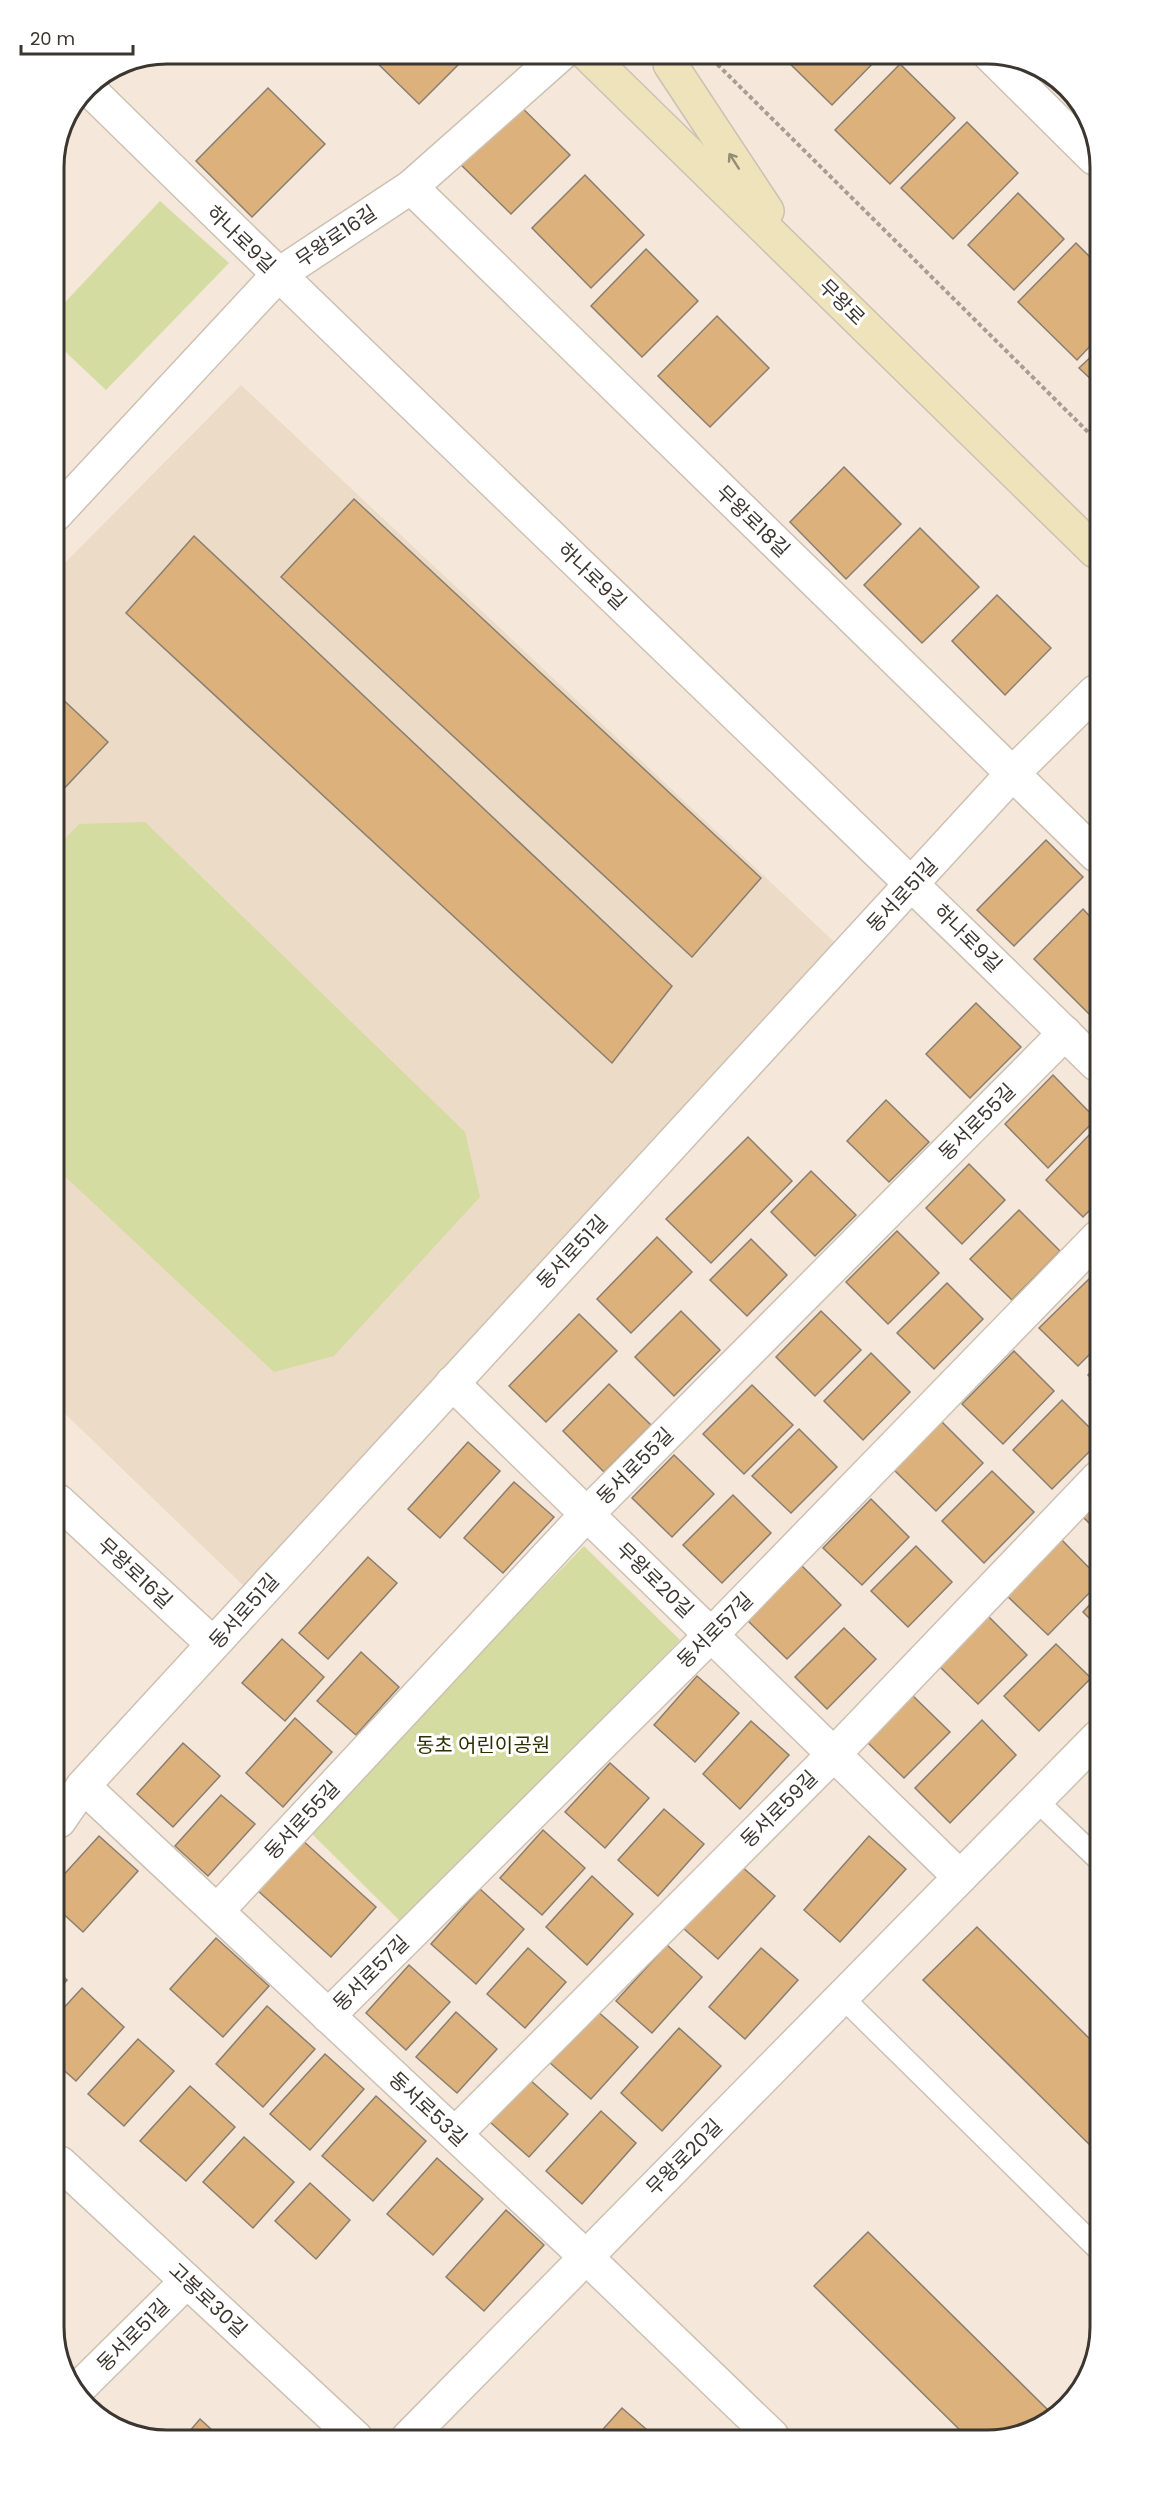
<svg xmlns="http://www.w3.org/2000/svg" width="1154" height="2494" font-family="Poppins,'Noto Sans KR',sans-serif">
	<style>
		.built { fill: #ecdbc6 }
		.green { fill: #d4dca2 }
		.building { fill: #dcb17b; stroke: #897e71; stroke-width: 1.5 }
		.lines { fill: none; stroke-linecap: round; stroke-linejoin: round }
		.lane-casing { stroke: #cdc1b3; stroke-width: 24 }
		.street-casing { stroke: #cdc1b3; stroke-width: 36 }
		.secondary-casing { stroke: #cdc1b3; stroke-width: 36 }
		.path { stroke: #a79d92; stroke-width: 4; stroke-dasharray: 4.5 3; stroke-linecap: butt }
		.lane { stroke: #fff; stroke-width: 21 }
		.street { stroke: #fff; stroke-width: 33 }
		.secondary { stroke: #eee3ba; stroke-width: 33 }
		.oneway { stroke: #948c75 }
		.labels { text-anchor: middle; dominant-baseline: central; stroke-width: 6; stroke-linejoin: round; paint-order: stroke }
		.street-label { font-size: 20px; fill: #3b3630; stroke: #fff }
		.park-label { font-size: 20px; fill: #2c3000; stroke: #fff }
		.rim { fill: none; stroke: #3b3630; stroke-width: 3 }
	</style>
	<rect width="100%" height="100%" fill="#f5e8da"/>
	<polygon class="built" points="241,385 845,952 249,1591 58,1407 55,573"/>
	<g class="green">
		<polygon points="160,201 229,263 106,390 55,342 55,313"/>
		<polygon points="145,822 465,1132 480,1197 334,1356 274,1372 57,1169 56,848 79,824"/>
		<polygon points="584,1546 680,1640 403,1924 307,1829"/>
	</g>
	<g class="building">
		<polygon points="368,54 469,54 419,104"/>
		<polygon points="780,54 882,54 832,105"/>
		<polygon points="900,64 955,118 890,184 835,130"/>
		<polygon points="268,88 325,144 252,217 196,161"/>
		<polygon points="511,97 570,155 511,214 452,156"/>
		<polygon points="967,122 1018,173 953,239 901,188"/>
		<polygon points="585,175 644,235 591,288 532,228"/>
		<polygon points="1018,193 1064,239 1014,290 968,245"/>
		<polygon points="1076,243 1094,261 1094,342 1077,360 1018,302"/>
		<polygon points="646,249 698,301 642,357 591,306"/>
		<polygon points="717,316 769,368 710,427 658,376"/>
		<polygon points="1095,353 1095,383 1079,368"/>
		<polygon points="844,467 901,524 846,579 790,522"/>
		<polygon points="354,499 761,878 692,957 281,577"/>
		<polygon points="920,528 979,587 922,643 864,585"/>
		<polygon points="194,536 672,986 612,1063 126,613"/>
		<polygon points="997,595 1051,648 1005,695 952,641"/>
		<polygon points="56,693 108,742 56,797"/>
		<polygon points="1046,840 1083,877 1014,946 977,910"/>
		<polygon points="1083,909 1096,923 1096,1011 1091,1016 1034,959"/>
		<polygon points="976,1003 1021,1047 970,1098 926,1054"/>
		<polygon points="1053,1075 1096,1119 1048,1168 1005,1124"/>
		<polygon points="886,1100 929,1142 889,1182 847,1141"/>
		<polygon points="1091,1133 1097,1139 1097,1203 1083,1217 1046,1180"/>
		<polygon points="748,1137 792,1181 711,1263 666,1219"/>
		<polygon points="969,1164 1005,1200 962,1244 926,1208"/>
		<polygon points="811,1171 856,1215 815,1256 771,1212"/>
		<polygon points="1019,1210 1060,1251 1012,1300 970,1259"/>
		<polygon points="897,1231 939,1273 888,1324 846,1282"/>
		<polygon points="657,1237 692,1272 631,1333 597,1299"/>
		<polygon points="751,1239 787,1275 747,1316 710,1280"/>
		<polygon points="1090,1278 1097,1285 1097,1347 1078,1366 1039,1328"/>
		<polygon points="947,1283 983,1319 934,1369 897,1333"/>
		<polygon points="681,1311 720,1350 674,1396 635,1357"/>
		<polygon points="821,1311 861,1350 815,1396 776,1357"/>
		<polygon points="579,1314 617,1351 546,1422 509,1386"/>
		<polygon points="1014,1351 1054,1391 1003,1444 962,1404"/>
		<polygon points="871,1353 910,1392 863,1440 824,1401"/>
		<polygon points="1097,1366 1097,1384 1088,1375"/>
		<polygon points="609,1384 651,1425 604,1472 563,1431"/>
		<polygon points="752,1385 793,1425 744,1474 703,1434"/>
		<polygon points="1062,1400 1098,1436 1098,1443 1052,1489 1013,1450"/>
		<polygon points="941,1421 983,1463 936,1511 894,1470"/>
		<polygon points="799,1429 837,1467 791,1513 752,1476"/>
		<polygon points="468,1442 500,1471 440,1538 408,1509"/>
		<polygon points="674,1455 714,1494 672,1537 632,1498"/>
		<polygon points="992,1471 1034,1512 984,1563 942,1521"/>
		<polygon points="514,1482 554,1517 503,1573 464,1538"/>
		<polygon points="733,1495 771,1533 722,1583 683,1545"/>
		<polygon points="1098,1498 1098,1532 1081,1515"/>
		<polygon points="871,1499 909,1537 862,1585 823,1548"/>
		<polygon points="1059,1537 1098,1577 1098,1584 1048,1635 1004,1593"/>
		<polygon points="916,1546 952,1582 908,1627 871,1591"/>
		<polygon points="368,1557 397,1583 328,1659 299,1633"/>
		<polygon points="801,1565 841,1605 787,1659 747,1620"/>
		<polygon points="1098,1596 1098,1627 1083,1612"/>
		<polygon points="987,1615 1027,1655 978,1704 938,1665"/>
		<polygon points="844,1628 876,1659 827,1709 795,1677"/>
		<polygon points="282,1639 324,1677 285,1721 242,1683"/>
		<polygon points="1056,1644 1091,1678 1039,1731 1004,1696"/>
		<polygon points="361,1652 399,1687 356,1735 317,1701"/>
		<polygon points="697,1676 739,1713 695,1762 654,1725"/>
		<polygon points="912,1695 950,1732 904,1778 866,1741"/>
		<polygon points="295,1718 332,1752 283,1807 246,1773"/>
		<polygon points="982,1720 1016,1755 950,1823 915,1788"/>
		<polygon points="751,1721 789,1755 740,1809 703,1774"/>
		<polygon points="183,1743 220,1776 173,1827 137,1794"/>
		<polygon points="610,1763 649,1798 605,1848 565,1812"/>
		<polygon points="221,1795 255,1824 208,1876 175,1846"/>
		<polygon points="664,1809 704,1844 658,1896 618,1860"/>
		<polygon points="543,1830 585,1868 542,1915 500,1878"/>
		<polygon points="99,1836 138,1871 83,1932 59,1910 59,1880"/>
		<polygon points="869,1836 906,1869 840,1942 804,1910"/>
		<polygon points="301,1839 376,1907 331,1957 256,1889"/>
		<polygon points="740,1865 775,1896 718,1959 683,1928"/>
		<polygon points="592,1876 633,1914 587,1965 546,1927"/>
		<polygon points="480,1889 524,1929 476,1984 431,1944"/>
		<polygon points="977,1927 1099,2048 1100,2155 923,1980"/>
		<polygon points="216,1938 269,1986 223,2037 170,1989"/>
		<polygon points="667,1945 702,1977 652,2033 616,2001"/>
		<polygon points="528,1948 566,1982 525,2028 487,1994"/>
		<polygon points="761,1948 798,1980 745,2039 709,2007"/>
		<polygon points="409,1965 450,2002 406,2050 366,2013"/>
		<polygon points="59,1973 67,1980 59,1989"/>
		<polygon points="82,1988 124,2027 76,2081 59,2066 59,2013"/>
		<polygon points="267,2006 315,2049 263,2107 216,2064"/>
		<polygon points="596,2010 638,2047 591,2099 549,2062"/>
		<polygon points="456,2012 497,2049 457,2093 416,2057"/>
		<polygon points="679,2028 721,2066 662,2131 621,2093"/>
		<polygon points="138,2039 174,2071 124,2126 88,2094"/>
		<polygon points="325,2054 364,2089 310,2150 270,2114"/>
		<polygon points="529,2079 568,2114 529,2157 490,2122"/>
		<polygon points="190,2086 235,2127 186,2181 140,2141"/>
		<polygon points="376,2096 426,2141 373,2201 322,2156"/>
		<polygon points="601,2111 636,2143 582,2204 546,2171"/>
		<polygon points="244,2137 294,2182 253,2228 203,2182"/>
		<polygon points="437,2158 483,2199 433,2255 387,2214"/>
		<polygon points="310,2183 350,2220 316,2259 275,2221"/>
		<polygon points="506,2210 544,2245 484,2311 446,2277"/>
		<polygon points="868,2232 1051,2413 1024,2434 964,2434 814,2286"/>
		<polygon points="622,2408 654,2436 596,2437"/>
		<polygon points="200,2419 222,2439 182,2440"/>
	</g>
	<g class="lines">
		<g class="lane-casing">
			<g id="lane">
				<polyline points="1036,1800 1099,1860"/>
				<polyline points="842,1997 1100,2251"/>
			</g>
		</g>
		<g class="street-casing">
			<g id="street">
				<polyline points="989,54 1094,158"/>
				<path d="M87,87C421,416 762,736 1096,1064"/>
				<polyline points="411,187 1096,855"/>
				<polyline points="55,515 278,275 411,187 561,54"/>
				<polyline points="452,1383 960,1877"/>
				<polyline points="58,1501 213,1644"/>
				<polyline points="83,1786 586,2257 772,2436"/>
				<polyline points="59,1821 83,1786 1013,773 1095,692"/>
				<polyline points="217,1911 587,1514 1065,1033"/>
				<polyline points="328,2016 711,1635 1097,1238"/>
				<polyline points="455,2134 834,1754 1098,1478"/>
				<polyline points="60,2163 356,2438"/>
				<polyline points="78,2389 187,2281"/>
				<polyline points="408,2438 1098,1737"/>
			</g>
		</g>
		<g class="secondary-casing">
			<g id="secondary">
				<polyline points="587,54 1095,551"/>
				<polyline points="669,54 670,64 767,211"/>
			</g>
		</g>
		<polyline class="path" points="712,59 1095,439"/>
		<use href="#lane" class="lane"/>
		<use href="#street" class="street"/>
		<use href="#secondary" class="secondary"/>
	</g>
	<defs><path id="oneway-shaft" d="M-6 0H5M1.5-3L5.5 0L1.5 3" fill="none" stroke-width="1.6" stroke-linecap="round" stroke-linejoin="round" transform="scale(1.5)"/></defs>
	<use class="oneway" href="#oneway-shaft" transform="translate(734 161) rotate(-123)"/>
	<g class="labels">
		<g class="street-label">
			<text transform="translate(336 236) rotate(-34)">무왕로16길</text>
			<text transform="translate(241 239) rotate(44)">하나로9길</text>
			<text transform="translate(842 302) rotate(45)">무왕로</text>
			<text transform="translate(753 521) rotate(44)">무왕로18길</text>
			<text transform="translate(592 576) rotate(44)">하나로9길</text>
			<text transform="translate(902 895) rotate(-47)">동서로51길</text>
			<text transform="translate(968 938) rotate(45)">하나로9길</text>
			<text transform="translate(977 1122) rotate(-45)">동서로55길</text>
			<text transform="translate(572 1252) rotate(-47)">동서로51길</text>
			<text transform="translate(635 1466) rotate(-45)">동서로55길</text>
			<text transform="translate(135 1573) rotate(43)">무왕로16길</text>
			<text transform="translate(655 1580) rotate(44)">무왕로20길</text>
			<text transform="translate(244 1611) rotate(-48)">동서로51길</text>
			<text transform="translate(715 1630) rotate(-45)">동서로57길</text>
			<text transform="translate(779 1809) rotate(-45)">동서로59길</text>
			<text transform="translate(302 1820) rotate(-47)">동서로55길</text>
			<text transform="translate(371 1973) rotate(-45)">동서로57길</text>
			<text transform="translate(428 2109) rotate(43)">동서로53길</text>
			<text transform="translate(684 2157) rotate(-45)">무왕로20길</text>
			<text transform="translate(208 2300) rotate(43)">고봉로30길</text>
			<text transform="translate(133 2335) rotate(-45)">동서로51길</text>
		</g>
		<g class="park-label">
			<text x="483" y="1745">동초 어린이공원</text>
		</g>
	</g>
	<path d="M0 0H1154V2494H0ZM167 64H987A103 103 0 0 1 1090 167V2327A103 103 0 0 1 987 2430H167A103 103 0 0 1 64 2327V167A103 103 0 0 1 167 64Z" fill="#fff" fill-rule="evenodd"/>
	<path class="rim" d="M167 64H987A103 103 0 0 1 1090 167V2327A103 103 0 0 1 987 2430H167A103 103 0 0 1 64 2327V167A103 103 0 0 1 167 64Z"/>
	<path d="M21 45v9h112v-9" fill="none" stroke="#3b3630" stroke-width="3"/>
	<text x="30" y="45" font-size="18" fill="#3b3630" stroke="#ffffff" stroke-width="4.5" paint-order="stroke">20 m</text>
</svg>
